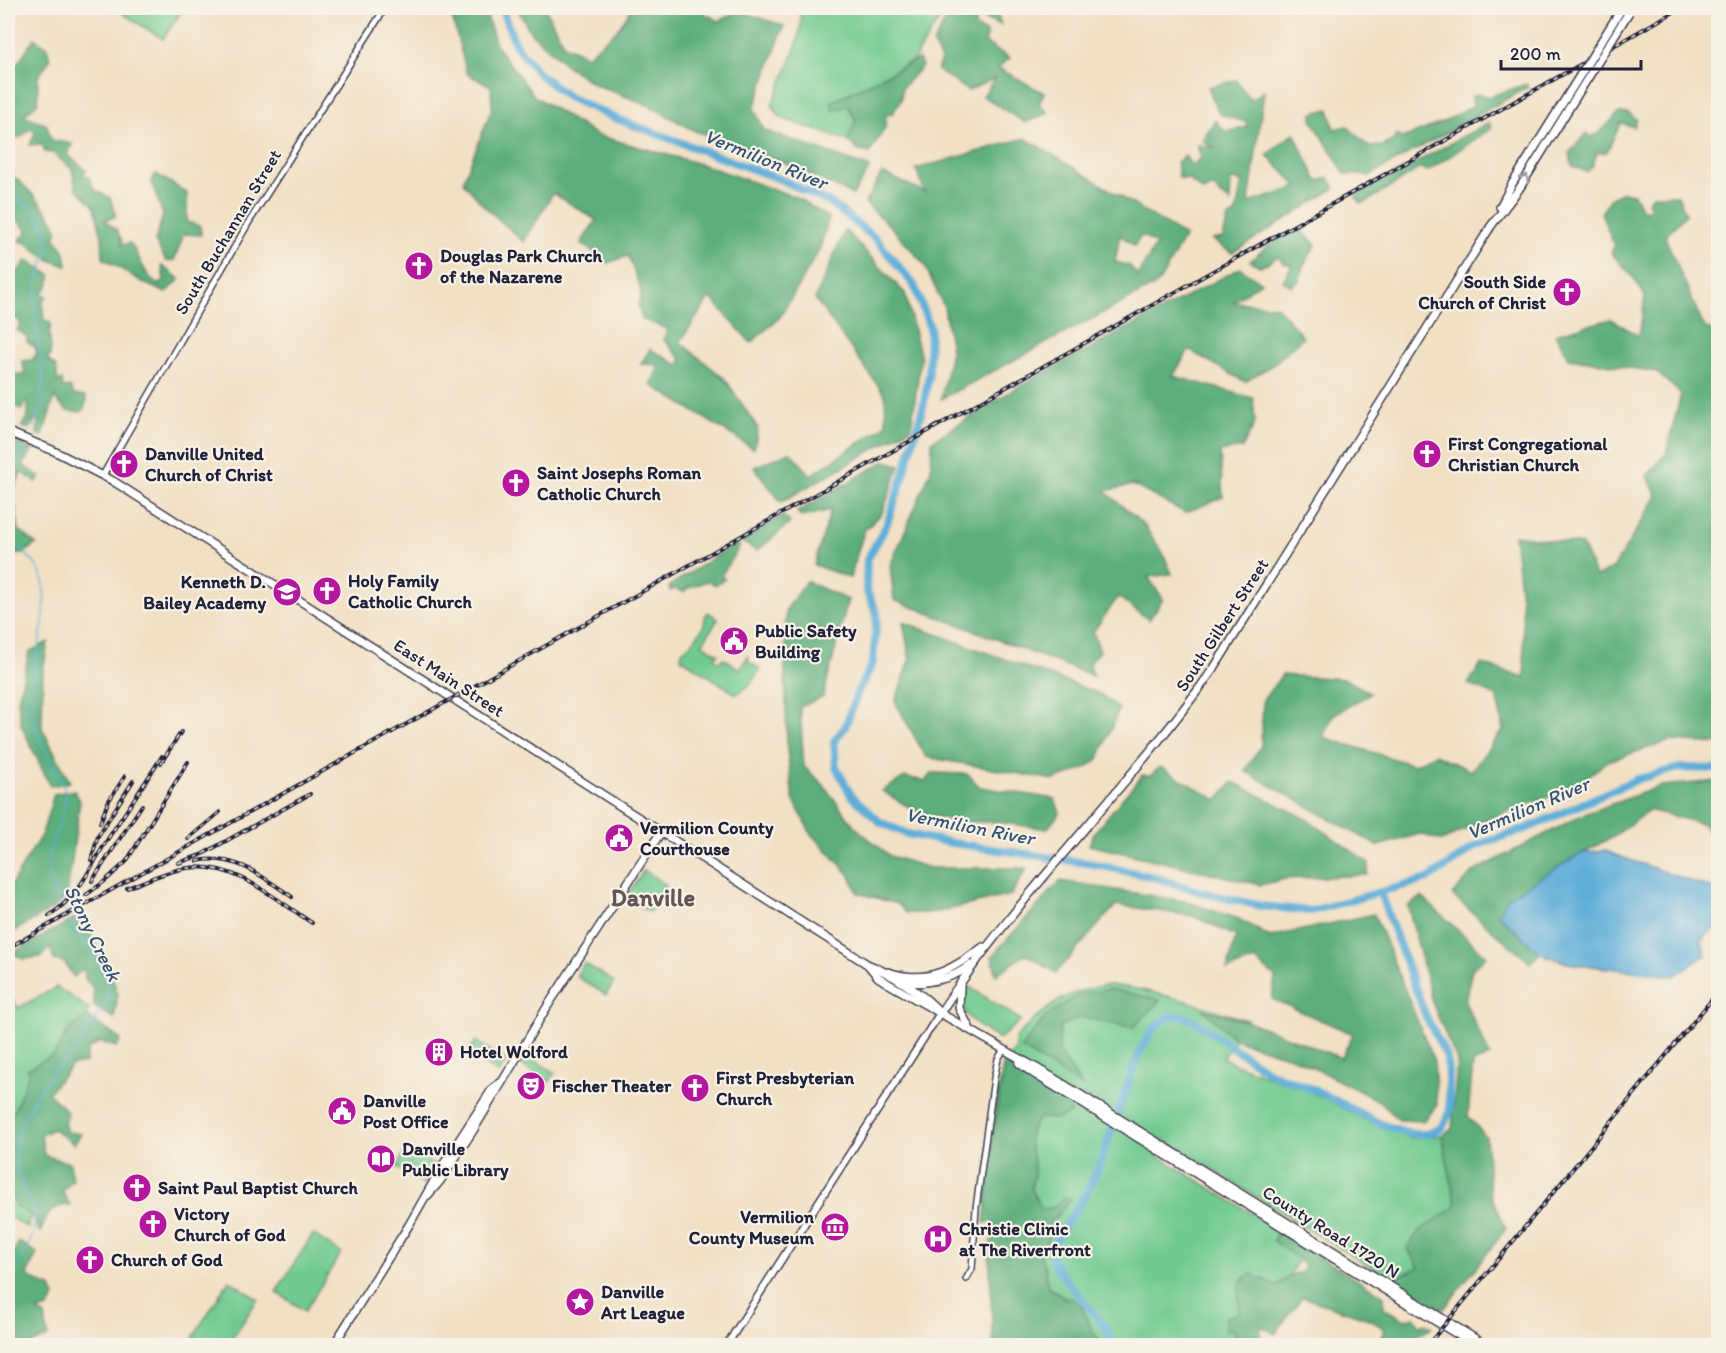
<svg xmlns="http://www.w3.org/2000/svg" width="1726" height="1353" font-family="Itim,sans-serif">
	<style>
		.green { fill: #71ca90; stroke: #4a7666; stroke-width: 1.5 }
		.forest { fill: #5cae7a; stroke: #3f685a; stroke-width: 1.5; fill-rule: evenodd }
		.water { fill: #5eaed8; stroke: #40688a; stroke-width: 1.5 }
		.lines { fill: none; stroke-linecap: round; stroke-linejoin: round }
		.stream { stroke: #5eaed8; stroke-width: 1.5 }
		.river { stroke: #5eaed8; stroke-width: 8 }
		.tertiary-casing { stroke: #413e50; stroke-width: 8 }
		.secondary-casing { stroke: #413e50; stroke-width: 9 }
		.primary-casing { stroke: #413e50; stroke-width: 10 }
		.tertiary { stroke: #fff; stroke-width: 5 }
		.secondary { stroke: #fff; stroke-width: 6 }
		.primary { stroke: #fff; stroke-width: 7 }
		.rail-casing { stroke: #22223b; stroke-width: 4 }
		.rail { stroke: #f7f3e8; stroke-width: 1.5; stroke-dasharray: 4.5; stroke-linecap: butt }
		.primary-bridge-casing { stroke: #413e50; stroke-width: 10; stroke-linecap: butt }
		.primary-bridge { stroke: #fff; stroke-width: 7 }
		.oneway { stroke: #9c9ca7 }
		.labels { text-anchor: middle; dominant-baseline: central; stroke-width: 4.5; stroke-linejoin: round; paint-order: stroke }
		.street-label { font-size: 18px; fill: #22223b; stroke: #f7f3e8 }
		.poi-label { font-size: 18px; font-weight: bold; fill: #22223b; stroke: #f7f3e8; text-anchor: start }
		.water-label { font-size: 20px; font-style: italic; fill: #375372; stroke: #f7f3e8 }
		.district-label { font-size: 24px; font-weight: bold; fill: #665554; stroke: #f7f3e8 }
	</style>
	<rect width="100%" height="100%" fill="#f7f3e8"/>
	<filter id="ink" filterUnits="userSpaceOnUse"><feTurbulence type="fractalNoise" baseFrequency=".0167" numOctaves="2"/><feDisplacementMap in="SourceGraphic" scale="12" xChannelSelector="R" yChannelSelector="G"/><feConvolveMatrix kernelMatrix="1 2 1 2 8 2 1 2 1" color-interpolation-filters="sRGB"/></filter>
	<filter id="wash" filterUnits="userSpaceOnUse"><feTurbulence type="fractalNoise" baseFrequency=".008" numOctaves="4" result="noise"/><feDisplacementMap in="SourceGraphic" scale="24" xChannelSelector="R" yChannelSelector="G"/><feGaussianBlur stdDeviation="1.35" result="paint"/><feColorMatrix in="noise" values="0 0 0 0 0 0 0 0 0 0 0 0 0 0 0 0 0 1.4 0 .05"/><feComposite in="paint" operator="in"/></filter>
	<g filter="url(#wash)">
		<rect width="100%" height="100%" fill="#f2e0c4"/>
		<g class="green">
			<polygon points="114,8 184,8 163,39"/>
			<path d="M798,8H937L945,10L913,61L832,102L848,106L856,121L848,141L781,118L772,105C780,83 810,29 798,8Z"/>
			<path d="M708,612L718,619L702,644L718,654L714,658L720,662L723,658L740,669L749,655L748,661L760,669C754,680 749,688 736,694L681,658L682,651C691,645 706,629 705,617Z"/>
			<polygon points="644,870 666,885 649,912 626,897"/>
			<polygon points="584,963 614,982 606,995 576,976"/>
			<path d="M1110,985C1157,990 1202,1006 1247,1020L1223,1058L1235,1064L1311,1092L1364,1119L1411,1138L1442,1135L1456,1206L1447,1248L1417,1296L1169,1143L1161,1140L1154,1151L1158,1156L1307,1247L1245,1345L1001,1346L999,1209L982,1204L985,1202L987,1185L985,1179L995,1106L1003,1065L1016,1049L1015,1039L1018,1035C1047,1007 1067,989 1110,985Z"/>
			<path d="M968,986L1021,1020L999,1039L995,1037C976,1024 951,1013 968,986Z"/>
			<polygon points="57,987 89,1009 86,1023 49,1070 28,1228 8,1216 8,991 18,1008"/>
			<polygon points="476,1041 506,1061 498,1073 468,1053"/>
			<polygon points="526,1055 555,1073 549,1082 520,1064"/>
			<polygon points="407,1149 437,1167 425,1185 396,1167"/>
			<polygon points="313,1234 341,1253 305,1311 276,1292"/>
			<polygon points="229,1280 258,1299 228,1345 206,1345 193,1337"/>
		</g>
		<g class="forest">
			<polygon points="458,8 484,8 497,47 534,96 596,135 704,165 798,198 829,218 819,251 780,317 751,343 710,297 680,342 725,379 758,428 754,449 651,385 659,365 641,364 650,349 678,365 682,360 664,340 667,329 642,319 638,305 641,297 640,287 628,256 608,263 581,243 596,220 553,193 524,242 484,206 463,182 492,108 491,86 467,74 452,17"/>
			<polygon points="517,8 545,8 564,45 587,56 617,30 632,8 704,8 704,13 719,21 740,11 784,26 754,108 764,130 870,168 853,195 787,164 695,131 650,106 594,84 567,66 531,33"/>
			<polygon points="937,8 990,8 997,11 1001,25 987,20 980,13 974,26 987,33 985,43 1010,58 998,68 1044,93 1039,103 1048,113 1025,123 983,96 995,78 968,91 937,70 941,60 933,44 950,12"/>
			<path d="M34,38L47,47L50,59L38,77V103L24,115L47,125L51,140L72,144L68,155L86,170L83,174L89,178L95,190L110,198L116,216L105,221L117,230L122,241L121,245L130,243C141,257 143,275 158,285L164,280L162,266L180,279L166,293L146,284L103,258L102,236L94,206L76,188L72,169L53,153L45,152L42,144L30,145L35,133L31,128L21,137L9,139L8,137V72L13,71Z"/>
			<polygon points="919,59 922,66 902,88 901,100 892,114 886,115 885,128 870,153 859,151 848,141 856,120 848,106 833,110 831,102"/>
			<polygon points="1236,80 1251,100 1264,91 1249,203 1298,187 1267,155 1294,133 1317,181 1329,178 1335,188 1232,253 1212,240 1223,238 1228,218 1236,213 1242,181 1231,180 1230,202 1212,187 1203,191 1188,179 1179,178 1177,162 1185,156 1192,166 1201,157 1197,145 1215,148 1202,141 1215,120 1226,132 1247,127 1246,122 1219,114 1208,87"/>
			<polygon points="1526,84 1528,87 1369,176 1345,174 1312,120 1313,113 1329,109 1334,129 1347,126 1369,147 1383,146 1394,140 1395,134 1403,138 1441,123 1473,106 1472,96 1480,94 1489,97"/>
			<polygon points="1619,113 1628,113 1637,120 1634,127 1621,123 1607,152 1597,153 1592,167 1587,172 1572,166 1570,152 1587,133 1591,137 1598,134"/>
			<polygon points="1489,122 1492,128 1428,171 1420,168 1368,201 1361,203 1355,196"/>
			<path d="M1025,138L1185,236L1158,284L941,399L951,351L944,307L924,264L892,228L865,203L882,173L925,192L916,169ZM1120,235L1134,246L1142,235L1156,245L1137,276L1130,266L1115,262Z"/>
			<path d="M8,173C22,181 56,217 58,233L54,236L65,252L67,266C56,263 44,258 35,250C29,245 27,242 19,241L28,231L8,211Z"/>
			<polygon points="156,174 187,193 187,222 200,226 201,235 184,234 174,260 166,261 155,241 163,215 151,180"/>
			<polygon points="1622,192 1634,194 1643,211 1651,208 1648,202 1652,195 1678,195 1686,214 1665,237 1704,327 1718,333 1718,744 1670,741 1608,761 1571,789 1482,821 1442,841 1420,834 1378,846 1245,771 1261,746 1263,700 1282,675 1345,679 1371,693 1333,715 1323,737 1414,765 1435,754 1471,771 1503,730 1497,696 1468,684 1481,664 1525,678 1522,607 1514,535 1582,545 1596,577 1614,567 1657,496 1647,476 1666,454 1681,394 1656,372 1569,358 1555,334 1611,319 1639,336 1645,296 1633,277 1611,253 1614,245 1601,213 1611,198"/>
			<polygon points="1300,229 1316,245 1303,266 1300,280 1292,286 1283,281 1292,265 1283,263 1278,256 1261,267 1250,261 1277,238"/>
			<polygon points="845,230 905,293 921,358 911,428 781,502 754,467 790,452 811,475 886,425 885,395 815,299"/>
			<path d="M27,260L51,275L48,287L42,293L47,297L43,300L44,321H49L51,325C46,336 55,348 48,360L56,367L58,383L62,380L63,388L70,387L74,395L85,396L87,401L82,412L67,411L54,398L43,436L37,434L38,420L35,419L28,429L21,427L28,417V404L26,402L21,410L15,406L12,394L8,401V374L11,372L22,376L25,372L22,361L32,360L37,353L35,347L27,342V337L17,330L20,325V320L12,318L8,313V299L11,298L14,291L13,277Z"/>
			<polygon points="1240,268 1261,282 1233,302 1277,306 1303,337 1274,364 1245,382 1189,350 1173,376 1253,398 1255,423 1242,448 1220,452 1223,497 1185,513 1133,485 1105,491 1144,525 1163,553 1172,574 1148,577 1163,599 1149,620 1118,597 1093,632 1100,651 1089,663 1093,676 894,600 890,566 931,470 932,441 1018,387"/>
			<polygon points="15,443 33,449 23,465 40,477 36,482 21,472 13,493 19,530 36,544 23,554 15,554 11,541 8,542 8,451"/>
			<polygon points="885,461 900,465 882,513 864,531 850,578 814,565 831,510 802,517 797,512"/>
			<polygon points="783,516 790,523 757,551 742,542 748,534"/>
			<polygon points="736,543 740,546 721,576 725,579 716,585 707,581 688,588 684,592 675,589 670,591 669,586"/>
			<polygon points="806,581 848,600 823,697 800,707 804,767 822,783 855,827 890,856 930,868 1027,868 1011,895 934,913 906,913 898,904 858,893 849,874 810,832 793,799 787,749 785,671 786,610"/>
			<polygon points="903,622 1100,694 1119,709 1099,758 1086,768 1054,780 926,757 895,702 910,660"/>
			<polygon points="48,642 43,671 42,728 70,782 50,786 21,725 18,700 29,652"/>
			<polygon points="1160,767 1217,800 1233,782 1305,818 1369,863 1367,875 1285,879 1261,885 1089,845 1094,833 1142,775 1150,776"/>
			<polygon points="932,773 967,774 980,787 1055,799 1060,813 1047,829 998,822 959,822 917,812 882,791 905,777 925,781"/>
			<polygon points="1718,781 1718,845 1703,824 1649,810 1613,837 1582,853 1498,914 1540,953 1530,963 1452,895 1473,872 1582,815 1661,786"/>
			<polygon points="74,790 80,801 67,896 51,910 8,935 8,890 42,834 54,794"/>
			<polygon points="1060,881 1184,901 1239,919 1270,937 1374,914 1434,1061 1437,1106 1423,1121 1399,1120 1379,1101 1296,1059 1237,1040 1202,1009 1250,1022 1341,1058 1353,1034 1272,999 1275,977 1255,960 1227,970 1236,936 1193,916 1116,905 1056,973 1026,954 996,975 992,956"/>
			<polygon points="1422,897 1486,956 1472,969 1465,1002 1490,1056 1473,1063 1468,1116 1486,1137 1490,1193 1506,1229 1443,1310 1394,1279 1419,1267 1407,1248 1419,1231 1456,1206 1442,1135 1452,1129 1457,1061 1433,1005 1408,906"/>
			<polygon points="81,915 112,977 118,994 114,1018 94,1007 93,988 85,979 84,968 74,977 64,962 54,960 50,947 41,957 23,959 12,953"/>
			<polygon points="1111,989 1160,1000 1133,1028 1081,1017 1060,1026 1059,1052 1083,1087 1021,1048 1047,1015 1080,994"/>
			<path d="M87,1016L121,1040L117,1047L100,1042L88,1049L85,1063L72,1065L48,1093L65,1109L68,1116L64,1123L67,1132L81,1134L74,1144L53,1129L41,1135L44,1155L70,1163L73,1180L62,1191L70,1205C50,1206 47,1215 40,1233L31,1215L15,1206L8,1179V1127L29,1073L27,1069L54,1055L67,1032Z"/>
			<path d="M1009,1066L1063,1098L1071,1105V1113L1056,1119L1039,1118C1018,1143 1037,1149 1034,1174C1034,1179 1032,1184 1031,1189L1042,1209L1052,1208L1066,1197L1071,1199L1049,1225L1047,1244L1041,1257L1046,1270L1048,1288L1059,1293L1064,1298H1071L1081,1305L1093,1333L1104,1345H993L989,1248L996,1227L994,1222L984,1223L997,1107L1005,1068Z"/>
			<path d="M1278,1232L1384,1296V1308L1405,1320L1414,1317L1419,1325L1426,1323L1432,1327L1419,1334L1409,1345H1379L1385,1330L1372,1320L1302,1297L1275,1334L1261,1326L1260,1339L1252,1345H1243L1238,1342L1234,1329L1225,1331V1317L1239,1313C1242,1295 1231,1285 1251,1274L1276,1286L1293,1274L1305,1271L1302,1262L1273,1240Z"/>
			<polygon points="19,1242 37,1253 27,1275 40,1283 51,1287 55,1297 48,1308 37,1311 45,1316 48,1337 35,1342 31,1345 8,1345 8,1262"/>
		</g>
		<polygon class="water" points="1605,850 1613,854 1711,888 1718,894 1718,925 1701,940 1706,955 1674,976 1567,963 1540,953 1498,914 1508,897 1582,853"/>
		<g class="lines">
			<g class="stream">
				<path d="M8,190C19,201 40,214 45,230C53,254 36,274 35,297C32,352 59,380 28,436"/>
				<polyline points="8,466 25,443"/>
				<path d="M8,529C11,534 13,540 17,545C26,556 38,563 42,577C52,615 30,665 31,706C32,732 55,768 66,792C67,823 43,842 50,875C53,890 62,907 70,921C81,941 109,968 108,992C108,1005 99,1013 92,1023C85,1033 80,1045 72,1053C66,1060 58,1066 52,1073C39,1089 20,1120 16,1141C13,1153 19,1183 25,1194C28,1201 34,1205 35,1214C37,1243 18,1256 11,1281C10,1288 8,1297 8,1304C10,1316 13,1322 8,1334"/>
			</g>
			<g class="river">
				<polyline points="503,8 504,15 516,46 539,74 568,97 617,119 782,180 832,204 876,239 914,285 930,328 929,374 923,407 903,477 886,526 867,560 866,590 877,613 873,663 859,689 845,727 834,741 836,767 851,795 880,822 907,834 952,843 1093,864 1154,877 1204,893 1261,906 1311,911 1428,879 1478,845 1528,828 1638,779 1679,768 1718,769"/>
				<polyline points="1113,1346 1106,1328 1057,1269 1052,1258 1054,1242 1087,1192 1098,1169 1139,1053 1153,1029 1166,1018 1180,1015 1195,1021 1270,1073 1315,1090 1383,1125 1413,1134 1428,1134 1442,1128 1450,1111 1447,1057 1426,1017 1380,893"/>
			</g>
		</g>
	</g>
	<g filter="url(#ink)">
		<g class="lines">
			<g class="tertiary-casing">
				<g id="tertiary">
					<polyline points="103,475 249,222 385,8"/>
					<polyline points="966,1279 972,1269 976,1208 994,1078 998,1059 1003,1051"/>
				</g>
			</g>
			<g class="secondary-casing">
				<polyline id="secondary" points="726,1346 940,1013"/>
			</g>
			<g class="primary-casing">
				<g id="primary">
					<polyline points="1500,207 1512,184 1569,93"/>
					<path d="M8,432L52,450L113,481L867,964C888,972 926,995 940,1013"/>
					<polyline points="869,966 878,977 889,984 1047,1074 1487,1346"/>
					<path d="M888,972C927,985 952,970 983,947"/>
					<path d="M903,982C923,985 954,979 970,965"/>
					<polyline points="960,986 959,1008 970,1029"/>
					<path d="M940,1013C1021,890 1129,788 1214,668L1491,226L1519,189L1576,97"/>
					<polyline points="1019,1063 1031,1072 1476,1346"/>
					<polyline points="428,1195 440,1181 474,1129 547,1007 661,832"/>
					<polyline points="333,1346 409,1225 443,1165 493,1088 500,1083"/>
				</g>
			</g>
			<use href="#tertiary" class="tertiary"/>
			<use href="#secondary" class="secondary"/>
			<use href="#primary" class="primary"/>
			<g class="rail-casing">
				<g id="rail">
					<polyline points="161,763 181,732"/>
					<polyline points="100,823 108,802 125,776"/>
					<polyline points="188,839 220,812"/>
					<polyline points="91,860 98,836 133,781"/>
					<path d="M197,861C235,853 263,877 292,897"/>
					<polyline points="178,863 201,855 310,794"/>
					<polyline points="92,881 142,805"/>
					<path d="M127,888C146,881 168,870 188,868C235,862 275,899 312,923"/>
					<polyline points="86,895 105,881 126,862 188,762"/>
					<path d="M49,916C83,892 88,870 109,837C127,810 145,783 162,756"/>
					<polyline points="8,948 1681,8"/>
					<polyline points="1427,1346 1718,992"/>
				</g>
			</g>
			<use href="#rail" class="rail"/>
			<g class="primary-bridge-casing">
				<g id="primary-bridge">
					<polyline points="1569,93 1622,8"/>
					<polyline points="1576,97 1629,12"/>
				</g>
			</g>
			<use href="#primary-bridge" class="primary-bridge"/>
		</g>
		<defs><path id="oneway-chevron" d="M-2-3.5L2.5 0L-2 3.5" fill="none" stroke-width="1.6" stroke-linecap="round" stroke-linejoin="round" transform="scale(1.5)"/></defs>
		<use class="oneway" href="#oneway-chevron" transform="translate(1525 178) rotate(-58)"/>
	</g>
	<defs>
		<g id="church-disc" transform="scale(1.5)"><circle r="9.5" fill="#b5179e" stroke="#f7f3e8"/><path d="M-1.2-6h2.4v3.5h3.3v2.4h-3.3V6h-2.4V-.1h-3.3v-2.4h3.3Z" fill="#fff"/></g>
		<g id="school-disc" transform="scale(1.5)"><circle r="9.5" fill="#b5179e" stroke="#f7f3e8"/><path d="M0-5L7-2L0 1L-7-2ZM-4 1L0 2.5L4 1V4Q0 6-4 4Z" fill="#fff"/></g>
		<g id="civic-disc" transform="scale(1.5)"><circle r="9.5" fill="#b5179e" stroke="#f7f3e8"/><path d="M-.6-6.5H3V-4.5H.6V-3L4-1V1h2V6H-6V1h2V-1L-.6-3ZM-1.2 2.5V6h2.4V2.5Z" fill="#fff"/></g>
		<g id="building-disc" transform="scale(1.5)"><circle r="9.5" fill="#b5179e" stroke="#f7f3e8"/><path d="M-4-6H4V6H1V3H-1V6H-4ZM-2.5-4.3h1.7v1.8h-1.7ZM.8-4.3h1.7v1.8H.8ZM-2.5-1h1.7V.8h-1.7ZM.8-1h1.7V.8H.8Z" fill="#fff"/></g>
		<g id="theatre-disc" transform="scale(1.5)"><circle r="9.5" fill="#b5179e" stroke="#f7f3e8"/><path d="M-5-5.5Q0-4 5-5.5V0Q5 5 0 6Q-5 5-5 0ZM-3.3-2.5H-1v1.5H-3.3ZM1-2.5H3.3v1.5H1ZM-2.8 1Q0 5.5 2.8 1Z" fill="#fff"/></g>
		<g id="library-disc" transform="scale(1.5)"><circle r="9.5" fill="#b5179e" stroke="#f7f3e8"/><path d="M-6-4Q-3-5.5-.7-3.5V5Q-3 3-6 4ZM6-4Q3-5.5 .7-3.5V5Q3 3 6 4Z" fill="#fff"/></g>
		<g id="museum-disc" transform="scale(1.5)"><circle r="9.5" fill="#b5179e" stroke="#f7f3e8"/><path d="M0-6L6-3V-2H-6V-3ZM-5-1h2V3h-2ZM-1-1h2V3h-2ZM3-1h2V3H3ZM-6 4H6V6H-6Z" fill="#fff"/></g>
		<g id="hospital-disc" transform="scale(1.5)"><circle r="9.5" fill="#b5179e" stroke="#f7f3e8"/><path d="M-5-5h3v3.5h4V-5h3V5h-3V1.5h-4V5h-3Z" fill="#fff"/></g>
		<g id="sight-disc" transform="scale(1.5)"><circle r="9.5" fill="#b5179e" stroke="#f7f3e8"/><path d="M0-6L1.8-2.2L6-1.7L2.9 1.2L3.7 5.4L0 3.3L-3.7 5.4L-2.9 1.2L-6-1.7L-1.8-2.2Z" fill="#fff"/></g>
	</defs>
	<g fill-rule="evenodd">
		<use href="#church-disc" x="419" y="266"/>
		<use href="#church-disc" x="1567" y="292"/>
		<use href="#church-disc" x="1427" y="454"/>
		<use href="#church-disc" x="124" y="464"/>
		<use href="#church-disc" x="516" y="483"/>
		<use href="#church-disc" x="327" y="591"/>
		<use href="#school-disc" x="287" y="592"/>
		<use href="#civic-disc" x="734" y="641"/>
		<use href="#civic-disc" x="619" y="838"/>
		<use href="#building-disc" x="439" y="1052"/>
		<use href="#theatre-disc" x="531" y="1086"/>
		<use href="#church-disc" x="695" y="1088"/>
		<use href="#civic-disc" x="342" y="1111"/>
		<use href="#library-disc" x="381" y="1159"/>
		<use href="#church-disc" x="137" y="1188"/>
		<use href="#church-disc" x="153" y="1224"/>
		<use href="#museum-disc" x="835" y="1227"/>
		<use href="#hospital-disc" x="938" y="1239"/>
		<use href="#church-disc" x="90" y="1260"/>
		<use href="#sight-disc" x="580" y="1302"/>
	</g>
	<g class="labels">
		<g class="street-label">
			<text transform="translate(228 232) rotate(-59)">South Buchannan Street</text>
			<text transform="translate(1222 625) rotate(-57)">South Gilbert Street</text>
			<text transform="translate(449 678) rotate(33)">East Main Street</text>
			<text transform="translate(1331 1232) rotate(32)">County Road 1720 N</text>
		</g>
		<g class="poi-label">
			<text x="440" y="256">Douglas Park Church<tspan x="440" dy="21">of the Nazarene</tspan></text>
			<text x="1546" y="282" text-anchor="end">South Side<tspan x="1546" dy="21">Church of Christ</tspan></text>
			<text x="1448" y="444">First Congregational<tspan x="1448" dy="21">Christian Church</tspan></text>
			<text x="145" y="454">Danville United<tspan x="145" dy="21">Church of Christ</tspan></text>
			<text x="537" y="473">Saint Josephs Roman<tspan x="537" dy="21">Catholic Church</tspan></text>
			<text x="348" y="581">Holy Family<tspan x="348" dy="21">Catholic Church</tspan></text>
			<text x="266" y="582" text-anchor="end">Kenneth D.<tspan x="266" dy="21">Bailey Academy</tspan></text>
			<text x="755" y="631">Public Safety<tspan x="755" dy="21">Building</tspan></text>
			<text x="640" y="828">Vermilion County<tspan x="640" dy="21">Courthouse</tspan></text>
			<text x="460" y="1052">Hotel Wolford</text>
			<text x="716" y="1078">First Presbyterian<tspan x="716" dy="21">Church</tspan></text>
			<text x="552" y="1086">Fischer Theater</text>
			<text x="363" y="1101">Danville<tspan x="363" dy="21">Post Office</tspan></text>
			<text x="402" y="1149">Danville<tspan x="402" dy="21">Public Library</tspan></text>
			<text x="158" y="1188">Saint Paul Baptist Church</text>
			<text x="174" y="1214">Victory<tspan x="174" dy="21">Church of God</tspan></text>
			<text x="814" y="1217" text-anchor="end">Vermilion<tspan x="814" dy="21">County Museum</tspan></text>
			<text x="959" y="1229">Christie Clinic<tspan x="959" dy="21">at The Riverfront</tspan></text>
			<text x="111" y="1260">Church of God</text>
			<text x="601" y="1292">Danville<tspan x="601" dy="21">Art League</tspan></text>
		</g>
		<g class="water-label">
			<text transform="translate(766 159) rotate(22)">Vermilion River</text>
			<text transform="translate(1528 808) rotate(-23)">Vermilion River</text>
			<text transform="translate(970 826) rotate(11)">Vermilion River</text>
			<text transform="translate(93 933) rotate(64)">Stony Creek</text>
		</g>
		<g class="district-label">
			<text x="653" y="897">Danville</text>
		</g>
	</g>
	<rect width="1726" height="1353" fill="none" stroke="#f7f3e8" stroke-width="30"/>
	<path d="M1501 60v9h140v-9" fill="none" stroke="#22223b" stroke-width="3"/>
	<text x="1510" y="60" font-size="18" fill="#22223b" stroke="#f7f3e8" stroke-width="4.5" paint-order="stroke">200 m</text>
</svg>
